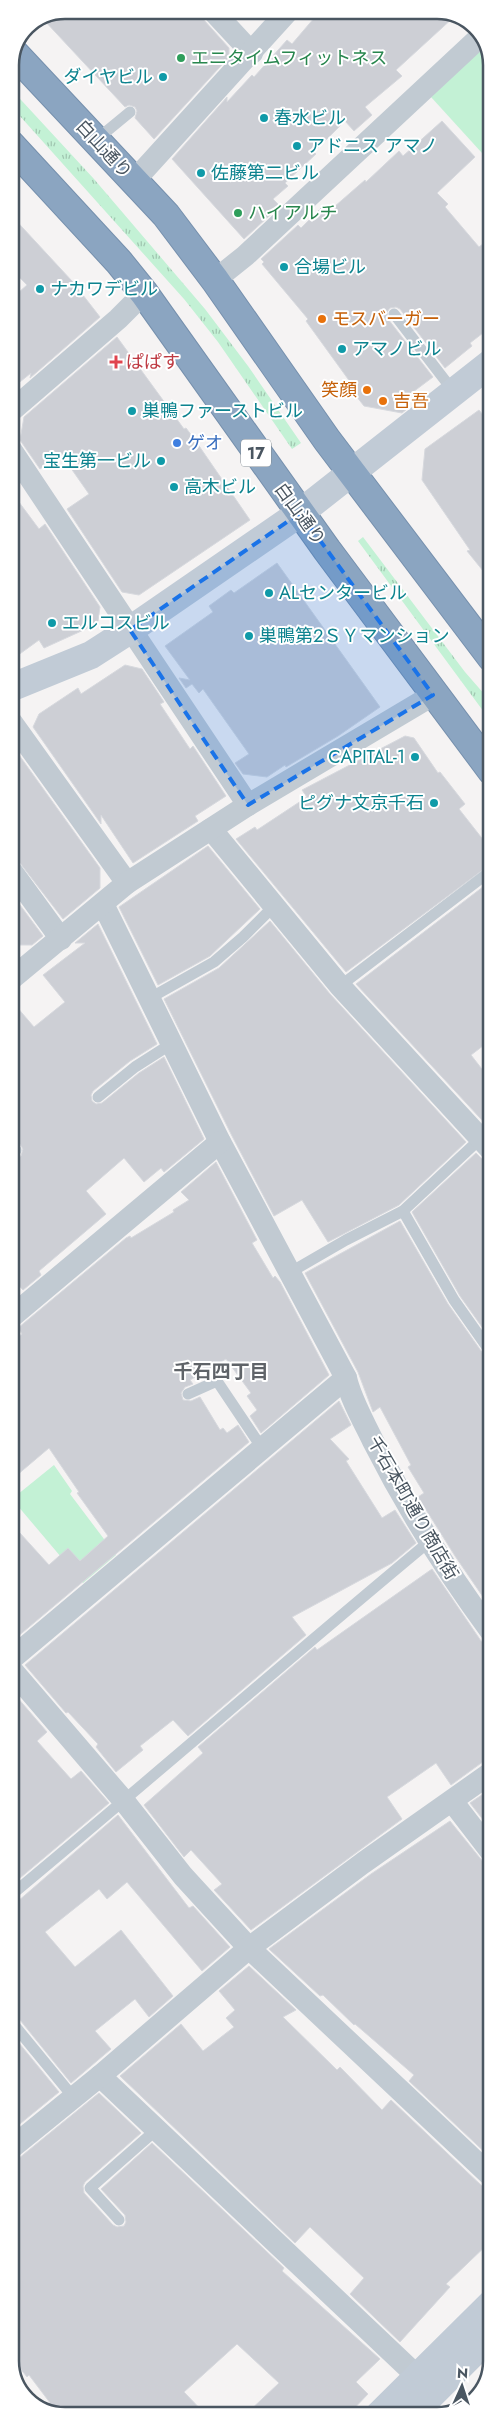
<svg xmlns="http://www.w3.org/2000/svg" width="502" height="2426" font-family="Jost,'Noto Sans JP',sans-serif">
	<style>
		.grass { fill: url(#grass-tufts) }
		.park { fill: #c3f1d5 }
		.building { fill: #cdcfd5; stroke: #d7d9de }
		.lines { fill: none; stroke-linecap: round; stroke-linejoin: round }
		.highway-casing { stroke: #7690ad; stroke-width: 30 }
		.lane { stroke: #c1cad2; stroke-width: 11 }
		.street { stroke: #c1cad2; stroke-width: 22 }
		.secondary { stroke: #c1cbd6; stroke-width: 28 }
		.highway { stroke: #8ba5c1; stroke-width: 28 }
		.marked { fill: #1a73e8; fill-opacity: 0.2; stroke: #1a73e8; stroke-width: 4; stroke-dasharray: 10 6; stroke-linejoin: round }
		.leisure-dot { fill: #2e9e5b; stroke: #fff; stroke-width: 2 }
		.culture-dot { fill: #0f9aa8; stroke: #fff; stroke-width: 2 }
		.food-dot { fill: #e8710a; stroke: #fff; stroke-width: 2 }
		.health-dot { fill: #e0444e; stroke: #fff; stroke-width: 2 }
		.shop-dot { fill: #3f7fe0; stroke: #fff; stroke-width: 2 }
		.labels { text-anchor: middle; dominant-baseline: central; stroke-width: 4; stroke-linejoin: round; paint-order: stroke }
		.shield { fill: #fff; stroke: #808990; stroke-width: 1 }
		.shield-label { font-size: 16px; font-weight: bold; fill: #4a5661 }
		.leisure-label { font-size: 18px; fill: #27864d; stroke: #fff; text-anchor: start }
		.culture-label { font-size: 18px; fill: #0d838f; stroke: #fff; text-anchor: start }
		.street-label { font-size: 18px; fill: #4a5661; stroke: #fff }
		.food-label { font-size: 18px; fill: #c56008; stroke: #fff; text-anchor: start }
		.health-label { font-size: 18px; fill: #be3a42; stroke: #fff; text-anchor: start }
		.shop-label { font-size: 18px; fill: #366cbe; stroke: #fff; text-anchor: start }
		.neighbourhood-label { font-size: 19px; font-weight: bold; fill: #5f6368; stroke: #fff }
		.rim { fill: none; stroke: #4a5661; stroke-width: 2.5 }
	</style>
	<defs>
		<pattern id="grass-tufts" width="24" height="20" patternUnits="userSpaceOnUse" patternTransform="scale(1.25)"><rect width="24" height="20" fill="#c3f1d5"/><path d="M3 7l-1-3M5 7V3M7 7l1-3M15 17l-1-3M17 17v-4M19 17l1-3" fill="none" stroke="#a0c6b0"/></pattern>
	</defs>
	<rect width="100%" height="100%" fill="#f5f3f3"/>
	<g class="grass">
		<polygon points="10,88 94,179 205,309 248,366 301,443 292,449 218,342 184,299 10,105"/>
		<polygon points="363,537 465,672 492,703 492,723 358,541"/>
	</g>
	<g class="park">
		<polygon points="481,50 491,62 492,164 431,97"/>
		<polygon points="54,1465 72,1491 70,1494 116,1555 83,1583 12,1499"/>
	</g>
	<g class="building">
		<polygon points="65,10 195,10 229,48 229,57 154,139 135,118 137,111 135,107 129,105 125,107 43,19"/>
		<polygon points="321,10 444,10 455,16 396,70 402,76 365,107 372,115 354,131 345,121 314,152 316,154 285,183 288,186 273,199 280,206 244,239 172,159 227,97 227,102 252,75 254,77 287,40 292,44"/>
		<polygon points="442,121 475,157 437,193 448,204 445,207 479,247 492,237 492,326 470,343 472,346 445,368 400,309 396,307 390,308 387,312 388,319 433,377 401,401 407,409 402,413 364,406 353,392 356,390 306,321 308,319 262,264 264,262 261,259 298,225 301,228 321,208 326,214 365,180 366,182 399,151 403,156"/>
		<polygon points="10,214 72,281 100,317 30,378 31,373 10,390 10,300 27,285 10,268"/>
		<polygon points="117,337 184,429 186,428 195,440 250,520 139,595 122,592 67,509 89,494 61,454 40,469 20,440 24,417"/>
		<polygon points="479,410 483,415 492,410 492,582 467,551 470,550 422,480 425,449"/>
		<polygon points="10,490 39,529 45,524 100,607 98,621 88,628 44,648 39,640 10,661"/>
		<polygon points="277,563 380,707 338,736 286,767 285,765 267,777 243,774 235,763 249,754 203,689 199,693 192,684 186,688 179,678 190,680 165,646 213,612 209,606 231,590 234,593"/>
		<polygon points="125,665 142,669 164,702 160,704 190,749 193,746 226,796 195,816 198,821 133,863 101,815 101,824 33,727 39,714 78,688 81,694"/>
		<polygon points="405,736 414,738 438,773 440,772 465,804 459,809 492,851 492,863 346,972 236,839 255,827 257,830 307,797 302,790"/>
		<polygon points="19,755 100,868 100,888 63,919 10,850 10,762"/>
		<polygon points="208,846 260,909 210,956 158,985 119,907"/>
		<polygon points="492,880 492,1039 471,1055 492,1082 492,1131 356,984"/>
		<polygon points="14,897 43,936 32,945 17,945 10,937 10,899"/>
		<polygon points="270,921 330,994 466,1142 399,1205 328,1242 302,1200 274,1216 232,1136 164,999 219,968"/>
		<polygon points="98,924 157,1044 130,1061 93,1091 91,1095 92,1101 96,1104 102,1103 139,1073 164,1057 204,1139 164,1172 161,1168 144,1182 124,1158 86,1191 106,1214 39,1271 41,1275 23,1290 10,1276 10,1162 21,1156 23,1149 16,1138 10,1136 10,999 34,1027 65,1002 43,975 85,943 75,943"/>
		<polygon points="476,1153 483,1160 492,1164 492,1341 460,1296 412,1212"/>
		<polygon points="216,1162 257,1240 252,1243 273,1278 275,1276 280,1282 329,1375 261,1433 250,1416 257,1410 247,1396 251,1393 226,1359 190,1380 193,1384 185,1387 181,1393 183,1400 191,1401 200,1397 220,1430 223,1428 227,1433 238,1425 249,1442 10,1643 10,1522 49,1565 68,1548 80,1561 108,1536 77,1493 79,1492 49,1448 10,1481 10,1343 22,1334 18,1328 126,1238 130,1236 131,1238 174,1212 173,1210 189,1200 181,1192"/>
		<polygon points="400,1221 448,1304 486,1358 492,1361 492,1610 455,1556 418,1497 424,1493 408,1467 411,1465 380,1407 373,1412 358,1372 305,1273"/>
		<polygon points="339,1401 351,1425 330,1439 349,1459 346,1461 382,1518 395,1510 416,1543 392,1563 292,1617 306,1635 188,1736 173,1720 140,1746 143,1750 116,1772 96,1747 98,1744 68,1712 66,1713 25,1665"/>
		<polygon points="432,1569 481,1641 492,1646 492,1759 484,1761 451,1785 436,1763 387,1797 402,1819 251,1930 214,1890 222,1884 191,1850 184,1857 144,1805 203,1753 198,1747 315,1647 317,1650"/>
		<polygon points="10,1689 47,1732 37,1741 71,1779 81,1771 109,1803 20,1878 10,1867"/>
		<polygon points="492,1788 492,1831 470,1803"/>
		<polygon points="118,1815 189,1908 193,1906 230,1947 202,1971 127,1882 107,1899 99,1889 45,1932 75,1967 121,1930 173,1996 149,2017 135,1999 95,2031 111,2049 71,2083 16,2015 10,2013 10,1908"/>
		<polygon points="450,1821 492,1873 492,2159 409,2081 414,2075 355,2024 354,2025 323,1995 320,1996 269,1949 371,1874"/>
		<polygon points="249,1966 296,2010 283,2017 337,2070 340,2067 382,2110 391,2100 483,2187 492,2190 492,2240 446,2284 450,2287 400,2342 350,2294 364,2278 310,2227 295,2243 120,2076 181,2024 203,2051 234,2027 226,2018 235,2010 219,1991"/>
		<polygon points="10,2032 59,2092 10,2132"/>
		<polygon points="99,2093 141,2133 85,2182 83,2186 84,2193 113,2225 117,2227 124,2226 126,2222 125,2215 101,2189 152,2143 284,2268 282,2271 380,2359 356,2382 368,2394 347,2416 244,2416 279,2383 237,2344 184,2392 207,2416 60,2416 29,2375 27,2377 11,2357 10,2228 19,2221 10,2211 10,2162 18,2159"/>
	</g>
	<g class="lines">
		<g class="highway-casing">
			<g id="highway">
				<polyline points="15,54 166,215 215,280 327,440 492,658"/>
				<polyline points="10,144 119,262 144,293 327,550 492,771"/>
			</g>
		</g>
		<g class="lane">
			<polyline points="96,140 130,112"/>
			<polyline points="394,314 454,392"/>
			<polyline points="340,986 492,870"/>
			<polyline points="150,998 214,962 243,937 273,907"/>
			<polyline points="98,1097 135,1067 171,1044"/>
			<polyline points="10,1143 16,1150 10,1155"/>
			<polyline points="403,1211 454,1300 492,1354"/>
			<polyline points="289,1273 346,1240 403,1211 480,1139"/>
			<polyline points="188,1394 217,1381 262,1448"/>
			<path d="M10,1896C151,1779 289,1658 430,1541"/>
			<polyline points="10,2020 74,2098"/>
			<polyline points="119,2220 90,2188 156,2130"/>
		</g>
		<g class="street">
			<polyline points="212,10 252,53"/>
			<polyline points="134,181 289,10"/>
			<polyline points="215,280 245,256 481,36"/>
			<polyline points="10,412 118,319 144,293"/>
			<polyline points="10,448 248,805"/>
			<polyline points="10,720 127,883"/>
			<polyline points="211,829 340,986 492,1151"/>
			<polyline points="10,869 61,939"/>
			<path d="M103,904L220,1142L346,1378C351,1400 363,1420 373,1441C407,1508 447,1572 492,1633"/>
			<polyline points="10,980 127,883 248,805 433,695"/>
			<polyline points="10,1318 220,1142"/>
			<polyline points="10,1660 346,1378"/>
			<polyline points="10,1668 124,1801 183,1876 249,1948 492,2177"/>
			<polyline points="452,1801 492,1853"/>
			<polyline points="100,2076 418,2377"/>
			<polyline points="10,2149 100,2076 249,1948 363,1863 492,1772"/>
		</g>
		<g class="secondary">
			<polyline points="10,688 91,655 130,630 300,513 492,362"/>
			<polyline points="379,2415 492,2303"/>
			<polyline points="411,2415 492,2334"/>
		</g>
		<use href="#highway" class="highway"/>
	</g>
	<path class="marked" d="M300,513L433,695L248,805L130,630Z"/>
	<g class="leisure-dot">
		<circle cx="181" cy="58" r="5"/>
		<circle cx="238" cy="213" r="5"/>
	</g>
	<g class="culture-dot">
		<circle cx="163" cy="77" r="5"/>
		<circle cx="264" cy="118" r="5"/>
		<circle cx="297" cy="146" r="5"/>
		<circle cx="201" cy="173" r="5"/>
		<circle cx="284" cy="267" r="5"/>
		<circle cx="40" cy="289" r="5"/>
		<circle cx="342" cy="349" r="5"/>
		<circle cx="132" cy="411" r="5"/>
		<circle cx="161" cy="461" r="5"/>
		<circle cx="174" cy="487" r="5"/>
		<circle cx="269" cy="593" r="5"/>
		<circle cx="52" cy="623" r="5"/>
		<circle cx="249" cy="636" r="5"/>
		<circle cx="415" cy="757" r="5"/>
		<circle cx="434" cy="803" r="5"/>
	</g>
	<g class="food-dot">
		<circle cx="322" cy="319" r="5"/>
		<circle cx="367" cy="390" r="5"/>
		<circle cx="383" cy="401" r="5"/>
	</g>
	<path class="health-dot" d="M113.5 354.5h5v5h5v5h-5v5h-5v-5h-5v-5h5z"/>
	<circle class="shop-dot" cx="177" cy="443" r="5"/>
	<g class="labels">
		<rect class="shield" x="241" y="439.5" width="30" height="27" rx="4"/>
		<g class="shield-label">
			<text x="256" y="453">17</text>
		</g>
		<g class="leisure-label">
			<text x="191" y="58">エニタイムフィットネス</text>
			<text x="248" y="213">ハイアルチ</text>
		</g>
		<g class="culture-label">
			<text x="153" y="77" text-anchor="end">ダイヤビル</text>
			<text x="274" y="118">春水ビル</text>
			<text x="307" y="146">アドニス アマノ</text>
			<text x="211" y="173">佐藤第二ビル</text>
			<text x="294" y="267">合場ビル</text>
			<text x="50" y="289">ナカワデビル</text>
			<text x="352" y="349">アマノビル</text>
			<text x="142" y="411">巣鴨ファーストビル</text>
			<text x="151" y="461" text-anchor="end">宝生第一ビル</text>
			<text x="184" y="487">高木ビル</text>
			<text x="279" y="593">ALセンタービル</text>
			<text x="62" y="623">エルコスビル</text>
			<text x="259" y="636">巣鴨第２ＳＹマンション</text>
			<text x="405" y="757" text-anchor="end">CAPITAL-1</text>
			<text x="424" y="803" text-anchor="end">ピグナ文京千石</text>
		</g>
		<g class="street-label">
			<text transform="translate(104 149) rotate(47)">白山通り</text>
			<text transform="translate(300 514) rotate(54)">白山通り</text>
			<text transform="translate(413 1508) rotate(60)">千石本町通り商店街</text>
		</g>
		<g class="food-label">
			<text x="332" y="319">モスバーガー</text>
			<text x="357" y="390" text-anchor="end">笑顔</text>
			<text x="393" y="401">吉吾</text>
		</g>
		<g class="health-label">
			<text x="126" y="362">ぱぱす</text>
		</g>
		<g class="shop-label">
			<text x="187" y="443">ゲオ</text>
		</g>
		<g class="neighbourhood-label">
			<text x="221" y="1371">千石四丁目</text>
		</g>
	</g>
	<path d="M0 0H502V2426H0ZM65 19H437A46 46 0 0 1 483 65V2361A46 46 0 0 1 437 2407H65A46 46 0 0 1 19 2361V65A46 46 0 0 1 65 19Z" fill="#fff" fill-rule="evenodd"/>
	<path class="rim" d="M65 19H437A46 46 0 0 1 483 65V2361A46 46 0 0 1 437 2407H65A46 46 0 0 1 19 2361V65A46 46 0 0 1 65 19Z"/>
	<g transform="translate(462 2386) rotate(3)" stroke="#ffffff" stroke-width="4" paint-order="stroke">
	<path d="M0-4L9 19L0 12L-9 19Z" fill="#4a5661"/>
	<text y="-8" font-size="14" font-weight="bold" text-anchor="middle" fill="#4a5661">N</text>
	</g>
</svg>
